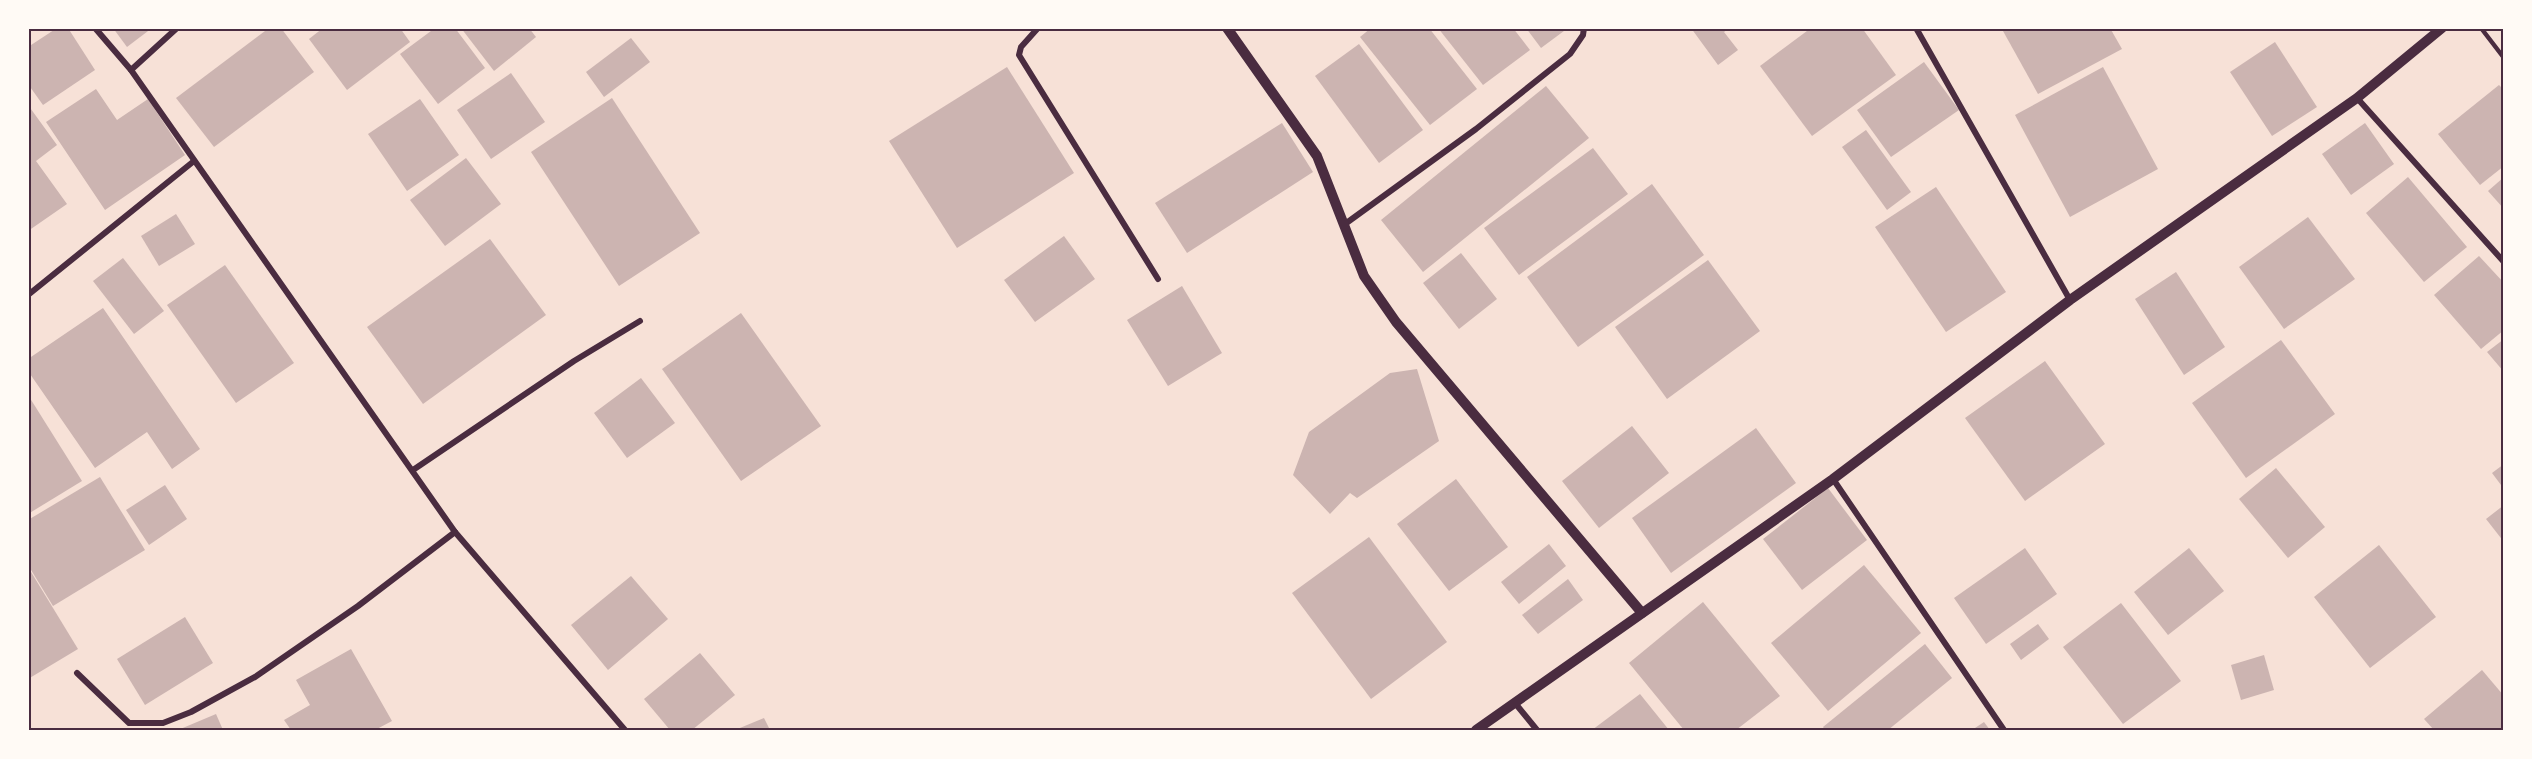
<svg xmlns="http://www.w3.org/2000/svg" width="2532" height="759" font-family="Lato,sans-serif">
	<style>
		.building { fill: #ccb4b1 }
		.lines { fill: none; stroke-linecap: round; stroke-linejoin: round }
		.service { stroke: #4a2c40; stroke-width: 4.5 }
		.minor { stroke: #4a2c40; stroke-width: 6 }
		.tertiary { stroke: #4a2c40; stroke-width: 10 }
		.neatline { fill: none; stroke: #4a2c40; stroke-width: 2 }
	</style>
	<rect width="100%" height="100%" fill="#f7e1d7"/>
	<g class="building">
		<polygon points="57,28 68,28 95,70 43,105 28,84 28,47"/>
		<polygon points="113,28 152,28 127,47"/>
		<polygon points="269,28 281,28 314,72 214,147 176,98"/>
		<polygon points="323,28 400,28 410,42 347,90 309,39"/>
		<polygon points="435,28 455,28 485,68 438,104 400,54"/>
		<polygon points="461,28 529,28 536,37 494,71"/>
		<polygon points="1371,28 1429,28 1477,89 1430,125 1360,37"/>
		<polygon points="1438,28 1513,28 1530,50 1483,85"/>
		<polygon points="1526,28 1568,28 1541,48"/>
		<polygon points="1691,28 1729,28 1724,32 1738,50 1718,65"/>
		<polygon points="1811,28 1862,28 1896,75 1812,136 1760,66"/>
		<polygon points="2008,28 2110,28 2122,49 2038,94 2003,31"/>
		<polygon points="631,38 650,62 604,97 586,72"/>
		<polygon points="2275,42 2317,107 2272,136 2230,72"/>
		<polygon points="1359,44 1423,130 1379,163 1315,76"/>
		<polygon points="1924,62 1959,110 1891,157 1857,110"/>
		<polygon points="1007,67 1074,173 957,248 889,141"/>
		<polygon points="2103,67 2158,169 2070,217 2015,115"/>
		<polygon points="511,73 545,122 491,159 457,110"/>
		<polygon points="2499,85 2504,90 2504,166 2480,185 2438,134"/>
		<polygon points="1546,86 1589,138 1423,272 1381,220"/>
		<polygon points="96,89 117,120 148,99 185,155 105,210 46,122"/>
		<polygon points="612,98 700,233 619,286 531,152"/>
		<polygon points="420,99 459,155 407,191 368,134"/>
		<polygon points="28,105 57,145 36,161 67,204 28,231"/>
		<polygon points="1282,123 1313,172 1187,253 1155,203"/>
		<polygon points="2365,123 2394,164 2351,195 2322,154"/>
		<polygon points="1866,130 1911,192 1887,210 1842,147"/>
		<polygon points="1593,148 1628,194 1519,275 1484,228"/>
		<polygon points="466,158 501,204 445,246 410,200"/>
		<polygon points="2408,177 2467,247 2424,282 2366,213"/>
		<polygon points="2504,177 2504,209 2488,191"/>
		<polygon points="1652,184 1704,255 1578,347 1527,277"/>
		<polygon points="1936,187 2006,292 1946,332 1875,227"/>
		<polygon points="176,214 195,244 159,266 141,236"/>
		<polygon points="2308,217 2355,279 2284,329 2239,267"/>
		<polygon points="1064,236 1095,279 1035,322 1004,280"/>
		<polygon points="490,239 546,315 423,404 367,327"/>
		<polygon points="1461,253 1497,299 1459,329 1423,283"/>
		<polygon points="2479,256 2504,283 2504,330 2481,349 2434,295"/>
		<polygon points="123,258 164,311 134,334 93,281"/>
		<polygon points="1708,260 1760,331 1667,399 1615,327"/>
		<polygon points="225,265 294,363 236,403 167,305"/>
		<polygon points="2176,272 2225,347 2184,375 2135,299"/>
		<polygon points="1182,286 1222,353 1168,386 1127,320"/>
		<polygon points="103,308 200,449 172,469 147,432 95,468 28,371 28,359"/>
		<polygon points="741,313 821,426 741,481 662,369"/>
		<polygon points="2504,339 2504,372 2487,352"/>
		<polygon points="2281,340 2335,414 2246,478 2192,403"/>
		<polygon points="2045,361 2105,444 2025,501 1965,418"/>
		<polygon points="1417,369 1439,441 1357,498 1350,493 1330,514 1293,475 1309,432 1390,373"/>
		<polygon points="641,378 675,423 627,458 594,413"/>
		<polygon points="28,395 82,481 28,514"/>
		<polygon points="1632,426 1669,473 1599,528 1562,481"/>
		<polygon points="1756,428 1796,483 1671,573 1632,518"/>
		<polygon points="2504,464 2504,489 2492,473"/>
		<polygon points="2276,468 2325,527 2288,558 2239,499"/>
		<polygon points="100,477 145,550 53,606 28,565 28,520"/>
		<polygon points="1456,479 1508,547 1449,591 1397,524"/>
		<polygon points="165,485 187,519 149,545 126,510"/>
		<polygon points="1828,488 1867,540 1802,590 1763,539"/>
		<polygon points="2504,505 2504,542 2486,519"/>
		<polygon points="1369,537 1447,642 1371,699 1292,593"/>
		<polygon points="1549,544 1566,566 1519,604 1501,582"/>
		<polygon points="2379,545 2436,617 2370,668 2314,597"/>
		<polygon points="2025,548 2057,594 1986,644 1954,598"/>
		<polygon points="2189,548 2224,591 2168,635 2134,592"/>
		<polygon points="1864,565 1921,633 1828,711 1771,643"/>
		<polygon points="28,567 78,649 28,679"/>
		<polygon points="631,576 668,619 608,670 571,625"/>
		<polygon points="1568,579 1583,600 1538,634 1522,615"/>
		<polygon points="1703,602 1780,696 1736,730 1684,730 1629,663"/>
		<polygon points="2121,603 2181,681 2123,724 2063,647"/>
		<polygon points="185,617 213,663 145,705 117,659"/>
		<polygon points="2038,624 2049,639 2021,660 2010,644"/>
		<polygon points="1925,644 1952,678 1888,730 1825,730 1823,727"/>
		<polygon points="351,649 392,721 375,730 291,730 284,720 310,705 296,680"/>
		<polygon points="700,653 735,695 692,730 670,730 644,699"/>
		<polygon points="2264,655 2274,690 2241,700 2231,665"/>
		<polygon points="2482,670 2504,696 2504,730 2434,730 2424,719"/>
		<polygon points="1640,694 1669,730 1592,730"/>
		<polygon points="216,714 223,730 178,730"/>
		<polygon points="764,718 770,730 735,730"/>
		<polygon points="1984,722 1990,730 1972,730"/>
	</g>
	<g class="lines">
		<polyline class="service" points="2481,28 2504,58"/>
		<g class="minor">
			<polyline points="95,28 131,70 455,532 625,730"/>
			<polyline points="1038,28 1021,47 1019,55 1158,279"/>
			<polyline points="1916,28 2070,300"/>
			<polyline points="131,70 177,28"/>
			<polyline points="2357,98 2504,262"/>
			<polyline points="1345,224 1476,129 1570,54 1583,35 1584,28"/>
			<polyline points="28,295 194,161"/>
			<polyline points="413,470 574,361 640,321"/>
			<polyline points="1833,479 2004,730"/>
			<polyline points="77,673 129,723 163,723 191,712 255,677 358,606 455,532"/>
			<polyline points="1515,703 1537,730"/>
		</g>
		<g class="tertiary">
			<polyline points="1227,28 1317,156 1364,276 1396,322 1642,613"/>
			<polyline points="1476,730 1833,479 2070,300 2357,98 2442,28"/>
		</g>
	</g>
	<rect width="2532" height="759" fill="none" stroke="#fffaf5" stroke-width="60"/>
	<rect x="30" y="30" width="2472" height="699" class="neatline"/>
</svg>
